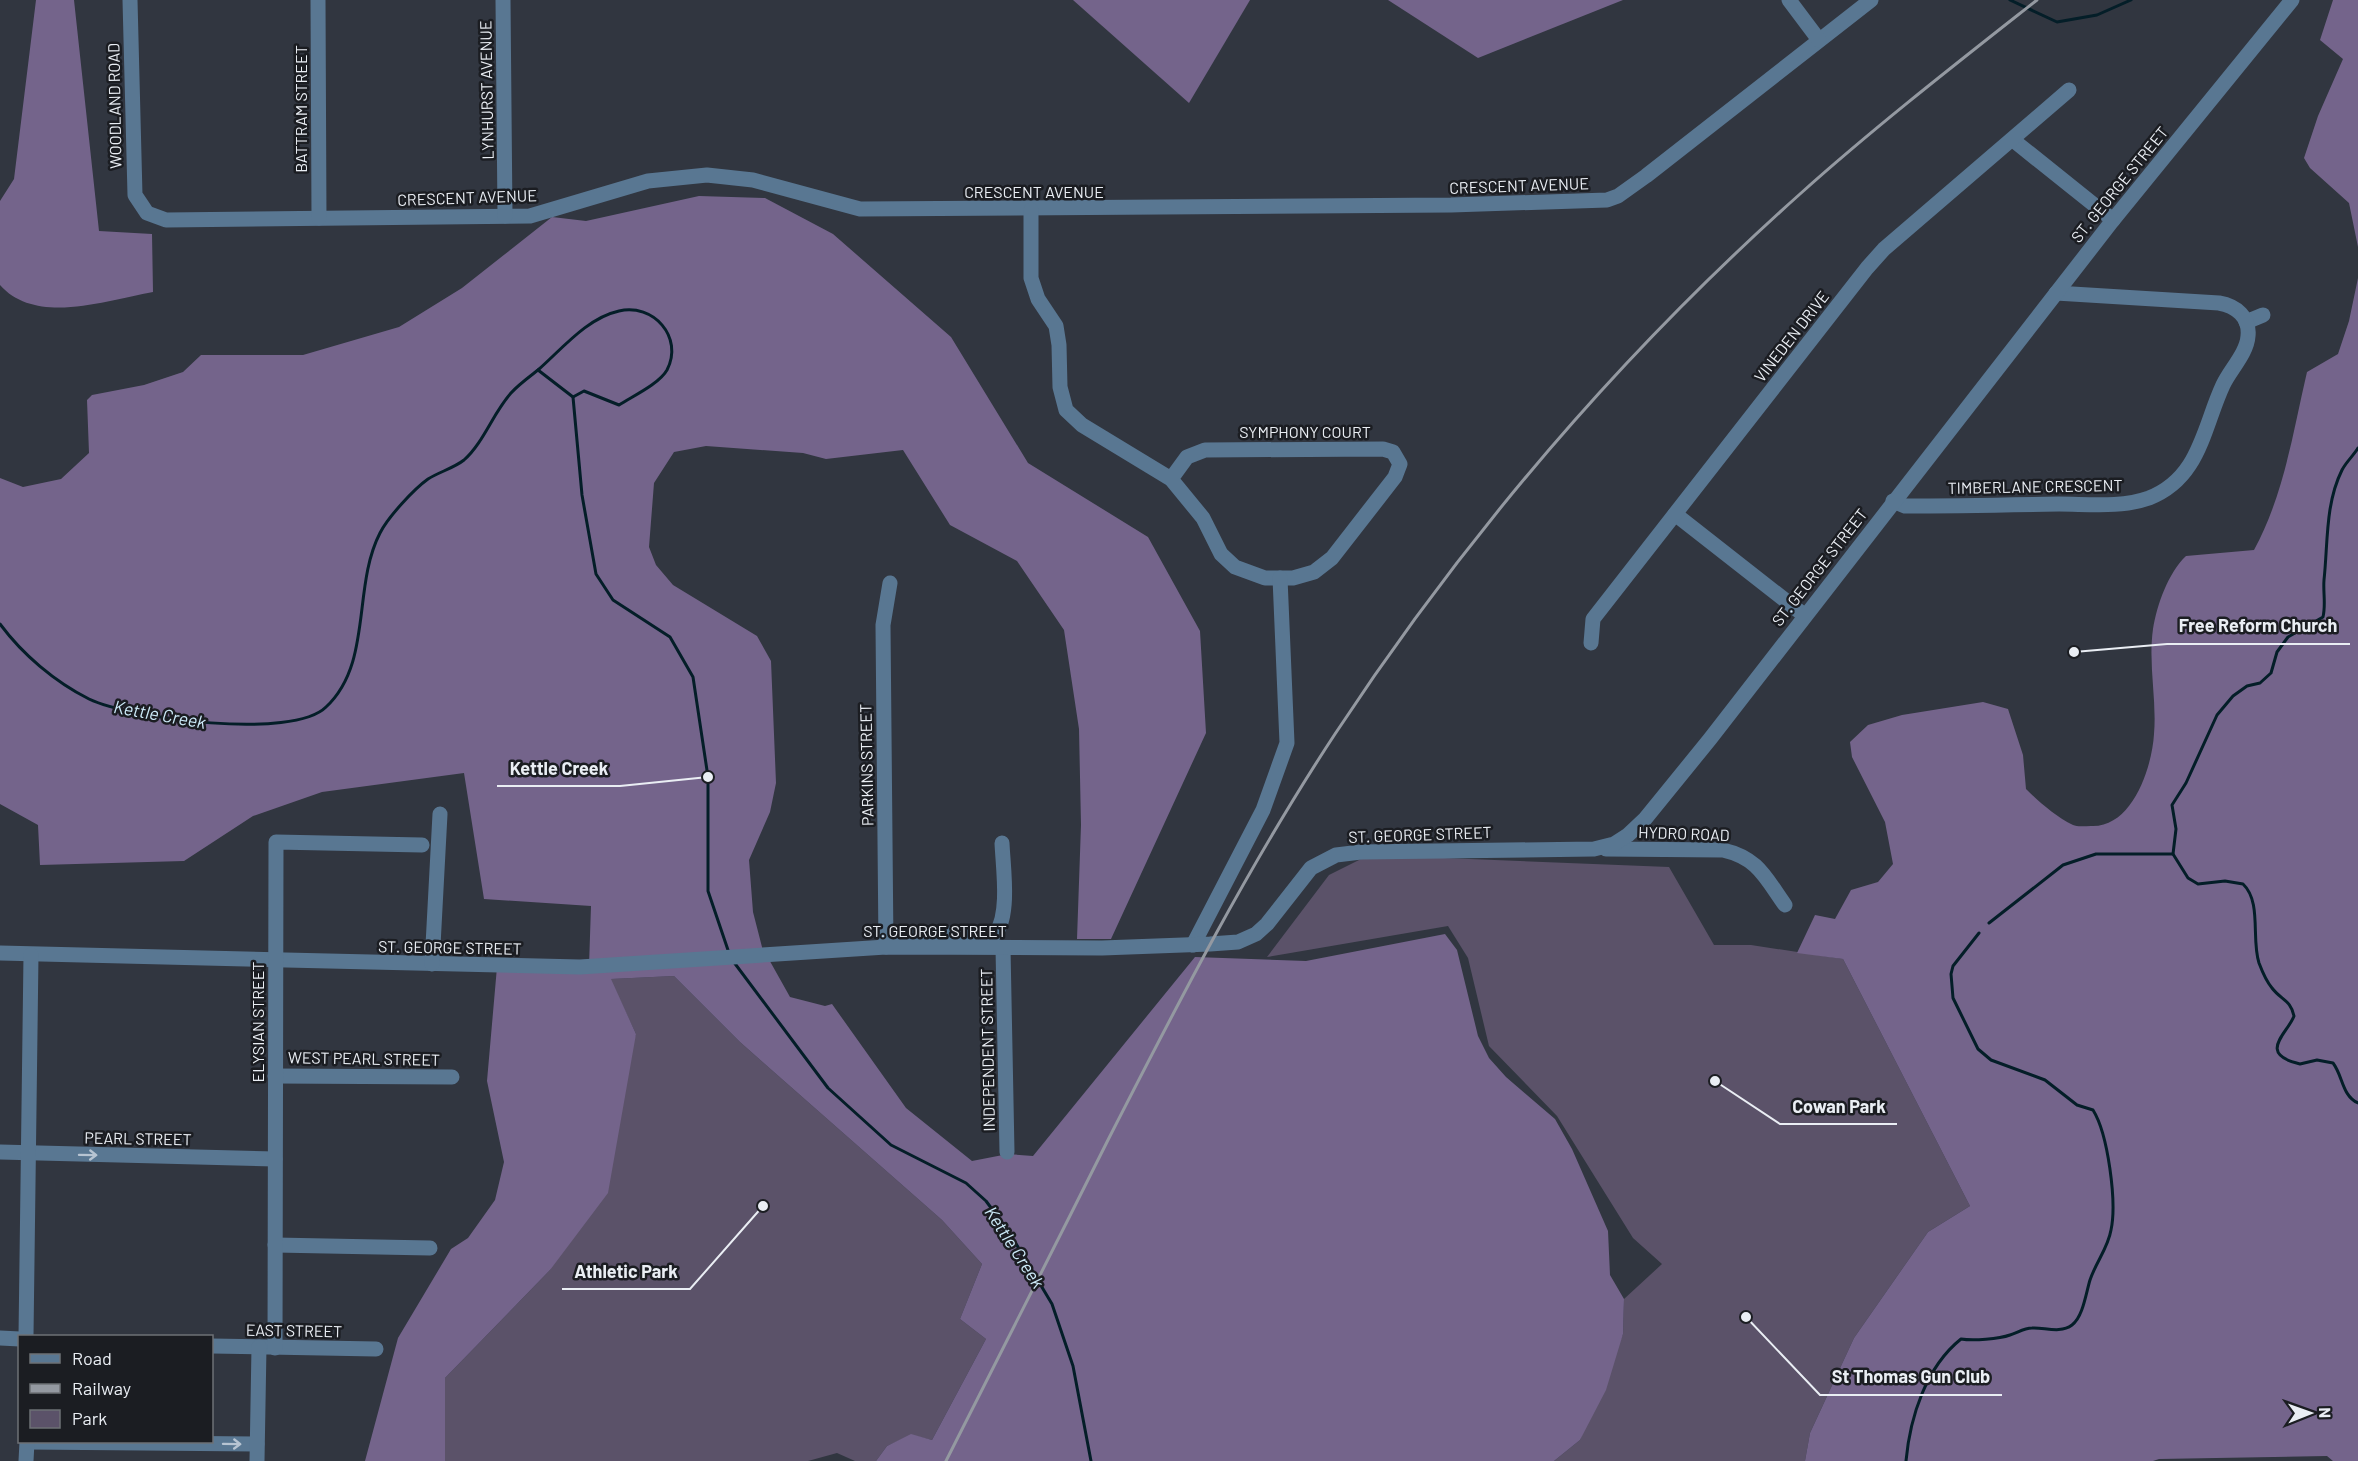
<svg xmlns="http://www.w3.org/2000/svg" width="2358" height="1461" font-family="Barlow,sans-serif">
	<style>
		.green { fill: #5b5269 }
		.forest { fill: #74648b }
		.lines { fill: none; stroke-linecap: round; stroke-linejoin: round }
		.stream { stroke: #041e28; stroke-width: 3 }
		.minor { stroke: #597792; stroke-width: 15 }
		.rail { stroke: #9499a1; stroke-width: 3 }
		.oneway { stroke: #b7c4d2 }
		.labels { text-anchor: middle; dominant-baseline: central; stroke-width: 5; stroke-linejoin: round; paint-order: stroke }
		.street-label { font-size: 16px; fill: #eaeef4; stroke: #1b1d22 }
		.water-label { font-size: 18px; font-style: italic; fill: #cceaf8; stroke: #1b1d22 }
		.leader { fill: none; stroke: #eaeef4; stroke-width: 2 }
		.callout-dot { fill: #eaeef4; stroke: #1b1d22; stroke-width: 2 }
		.callout-label { font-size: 18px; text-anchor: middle; font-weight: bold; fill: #eaeef4; stroke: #1b1d22; stroke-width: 5; stroke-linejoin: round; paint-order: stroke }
	</style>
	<rect width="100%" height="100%" fill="#313640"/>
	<g class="green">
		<polygon points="1369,855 1669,867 1714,945 1751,945 1843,959 1970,1206 1928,1232 1854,1338 1810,1433 1805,1461 1554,1461 1580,1440 1623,1334 1624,1299 1662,1264 1633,1238 1557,1116 1489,1046 1468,958 1448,926 1267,957 1329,875"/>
		<polygon points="674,976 740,1042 942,1220 982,1264 960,1319 986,1339 932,1440 911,1435 887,1446 876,1461 855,1461 837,1453 808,1461 445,1461 445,1378 550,1270 636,1034 610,979"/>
	</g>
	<g class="forest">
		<path d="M36,0H74L99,231L152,234L153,292C107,300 36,326 0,285V201L14,179Z"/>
		<polygon points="1073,0 1250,0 1189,103"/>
		<polygon points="1388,0 1623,0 1478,58"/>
		<polygon points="2333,0 2358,0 2358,247 2349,203 2310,168 2304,158 2318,116 2343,59 2320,40"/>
		<polygon points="699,196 765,198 833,234 951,337 1028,463 1148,537 1200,631 1206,733 1111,939 1077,939 1081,825 1079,729 1064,630 1017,561 950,525 903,450 826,459 803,453 706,446 674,452 654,483 649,547 656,565 673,585 757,636 771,661 776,783 770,812 749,860 753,912 762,947 790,997 825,1006 832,1004 906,1108 972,1161 1008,1154 1033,1156 1195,957 1306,961 1445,934 1457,950 1478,1036 1489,1058 1506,1077 1555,1119 1572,1149 1608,1231 1610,1275 1624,1299 1623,1334 1606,1390 1580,1440 1554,1461 876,1461 887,1446 911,1434 932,1440 986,1339 960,1319 982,1264 942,1220 740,1042 674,976 611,979 636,1034 608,1193 550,1270 445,1378 445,1461 365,1461 398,1338 451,1249 468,1238 495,1200 504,1162 487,1081 497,967 589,966 591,906 484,899 464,773 322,792 253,816 184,861 40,865 38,825 0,804 0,478 23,487 61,479 89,453 87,400 92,395 144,385 183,372 201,355 303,355 399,327 462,288 552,217 586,221"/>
		<path d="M2358,278V1461H2333L2327,1456L2159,1459L2153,1461H1805L1810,1433L1854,1338L1928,1232L1970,1206L1843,959L1797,953L1815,915L1835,919L1851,890L1878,882L1893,864L1885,822L1852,757L1850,742L1868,725L1902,715L1983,702L2008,709L2023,755L2026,789C2038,801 2056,817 2073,825C2077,827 2085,826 2091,826C2132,828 2152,768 2154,734C2157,699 2148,665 2153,629C2157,605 2168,573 2186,556L2254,550C2284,495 2293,432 2307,372L2338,354L2349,321Z"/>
	</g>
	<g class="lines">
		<g class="stream">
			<polyline points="2010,0 2057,22 2097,15 2131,0"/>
			<path d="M538,370C562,349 587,318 619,311C653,303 684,337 667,370C659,384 633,396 619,405L584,391L573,397"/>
			<path d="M2358,448C2354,455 2346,462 2342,470C2325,504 2328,544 2324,580C2323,593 2326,604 2323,617L2288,637L2277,652L2271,673L2260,683L2247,686L2233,696L2217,715L2186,783L2172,805L2176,829L2173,854L2188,878L2198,884L2225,881L2243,884C2262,902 2251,939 2259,963C2262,971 2267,982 2272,988C2281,1000 2291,1000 2294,1016C2288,1033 2256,1054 2300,1064L2317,1060L2333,1063C2343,1076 2342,1096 2358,1103"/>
			<path d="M0,624C22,654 55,682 89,699C131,719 293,740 326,707C373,663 352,587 380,533C388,517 414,489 428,479C439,472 454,468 464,460C484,442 493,413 511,393C518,385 529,377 538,370L573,397L582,495L596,574L613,600L670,637L693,677L708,777V891L729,953"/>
			<polyline points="1989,923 2063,865 2096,854 2173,854"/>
			<polyline points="733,961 828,1088 891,1145 966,1183 986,1201 1009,1232 1052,1304 1073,1366 1091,1461"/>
			<path d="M1906,1461C1910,1417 1926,1367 1961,1339C1973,1341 1999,1339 2010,1335C2017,1333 2024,1328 2032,1328C2044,1327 2060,1334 2072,1325C2083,1317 2086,1293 2090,1280C2096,1262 2108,1248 2111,1230C2117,1202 2108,1134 2093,1110L2077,1105L2045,1080L1991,1060L1978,1049L1953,998L1951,974L1953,966L1979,933"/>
		</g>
		<g class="minor">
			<polyline points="130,0 135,195 147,213 166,220 530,216 648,181 707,175 753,180 860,209 1451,205 1607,200 1618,196 1646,176 1871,0"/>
			<polyline points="318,0 319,218"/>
			<polyline points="503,0 505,216"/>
			<polyline points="1789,0 1819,40"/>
			<polyline points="2013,140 2113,220"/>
			<polyline points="1031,210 1031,278 1038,299 1056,326 1059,345 1060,387 1066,410 1082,425 1171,479 1203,518 1221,554 1235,567 1265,578 1293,578 1314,572 1332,558 1395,477 1400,464 1393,452 1383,449 1205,450 1187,457 1171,479"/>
			<polyline points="2246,322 2263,315"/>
			<path d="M1893,501L1905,506C1956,506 2008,505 2059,504C2088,504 2121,508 2149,498C2200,478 2203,428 2223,385C2230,370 2247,353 2248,336C2250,317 2236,306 2219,303L2056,293"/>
			<polyline points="1675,514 1804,615"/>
			<polyline points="1591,643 1593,619 1867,268 1884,249 2069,90"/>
			<path d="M1606,849L1723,850C1758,858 1765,877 1785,905"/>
			<path d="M886,935L996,933C1010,913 1003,867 1002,843"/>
			<polyline points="1193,945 1263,810 1287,743 1280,578"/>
			<polyline points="886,947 883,625 890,583"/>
			<polyline points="1003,948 1007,1152"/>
			<polyline points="0,953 580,967 886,947 1102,948 1210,944 1238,942 1256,934 1267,924 1311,868 1336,855 1361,852 1594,849 1614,844 1628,835 1645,819 1710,739 2113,220 2292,0"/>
			<polyline points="432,964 440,814"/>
			<polyline points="275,1076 452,1077"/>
			<polyline points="0,1152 275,1159"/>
			<polyline points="275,1245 430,1248"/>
			<polyline points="26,1336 31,955"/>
			<polyline points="0,1338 20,1339"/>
			<polyline points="212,1346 376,1349"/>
			<polyline points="275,1348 276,842 422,845"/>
			<polyline points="27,1442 257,1444"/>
			<polyline points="26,1461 27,1442"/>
			<polyline points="257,1461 259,1347"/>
		</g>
		<path class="rail" d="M946,1461C1000,1354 1055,1246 1109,1138C1179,1001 1250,863 1335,734C1466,535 1623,352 1800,194C1876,126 1957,63 2037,0"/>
	</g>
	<defs><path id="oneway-shaft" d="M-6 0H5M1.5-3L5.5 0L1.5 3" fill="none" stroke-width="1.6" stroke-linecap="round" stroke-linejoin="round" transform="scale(1.5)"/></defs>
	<g class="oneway">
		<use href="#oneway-shaft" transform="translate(88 1155) rotate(1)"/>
		<use href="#oneway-shaft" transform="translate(232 1444) rotate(1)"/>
	</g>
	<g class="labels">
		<g class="street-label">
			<text transform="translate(486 90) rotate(-91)">LYNHURST AVENUE</text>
			<text transform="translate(114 106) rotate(-91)">WOODLAND ROAD</text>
			<text transform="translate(300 109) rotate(-90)">BATTRAM STREET</text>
			<text transform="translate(2119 184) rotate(-51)">ST. GEORGE STREET</text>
			<text transform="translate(1519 185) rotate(-2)">CRESCENT AVENUE</text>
			<text x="1034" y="191">CRESCENT AVENUE</text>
			<text transform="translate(467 197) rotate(-2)">CRESCENT AVENUE</text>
			<text transform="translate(1791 336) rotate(-52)">VINEDEN DRIVE</text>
			<text x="1305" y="431">SYMPHONY COURT</text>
			<text transform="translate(2035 486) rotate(-1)">TIMBERLANE CRESCENT</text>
			<text transform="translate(1819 567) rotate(-52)">ST. GEORGE STREET</text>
			<text transform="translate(866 765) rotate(-91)">PARKINS STREET</text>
			<text transform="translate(1684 833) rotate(2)">HYDRO ROAD</text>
			<text transform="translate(1420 834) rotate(-2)">ST. GEORGE STREET</text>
			<text x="935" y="930">ST. GEORGE STREET</text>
			<text transform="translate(450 947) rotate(1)">ST. GEORGE STREET</text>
			<text transform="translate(257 1022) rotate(-90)">ELYSIAN STREET</text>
			<text transform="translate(987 1050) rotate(-91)">INDEPENDENT STREET</text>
			<text transform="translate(364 1058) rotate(1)">WEST PEARL STREET</text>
			<text transform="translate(138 1138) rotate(1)">PEARL STREET</text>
			<text transform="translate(294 1330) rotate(1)">EAST STREET</text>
		</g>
		<g class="water-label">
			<text transform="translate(160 714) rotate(10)">Kettle Creek</text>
			<text transform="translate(1015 1247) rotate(57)">Kettle Creek</text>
		</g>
	</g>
	<path class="leader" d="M2074 652L2167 644H2350M708 777L620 786H497M1715 1081L1780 1124H1897M763 1206L690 1289H562M1746 1317L1820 1395H2002"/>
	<g class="callout-dot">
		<circle cx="2074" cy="652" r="6"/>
		<circle cx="708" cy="777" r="6"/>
		<circle cx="1715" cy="1081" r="6"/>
		<circle cx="763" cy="1206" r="6"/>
		<circle cx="1746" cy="1317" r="6"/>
	</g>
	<g class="callout-label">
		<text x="2258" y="632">Free Reform Church</text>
		<text x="559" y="775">Kettle Creek</text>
		<text x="1839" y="1113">Cowan Park</text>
		<text x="626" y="1278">Athletic Park</text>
		<text x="1911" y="1383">St Thomas Gun Club</text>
	</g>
	<rect x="18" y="1335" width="195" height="108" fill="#1b1d22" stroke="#6e7176" stroke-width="1.5"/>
	<rect x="30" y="1354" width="30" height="9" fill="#597792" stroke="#6e7176" stroke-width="1.5"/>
	<text x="72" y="1365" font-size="18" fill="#eaeef4">Road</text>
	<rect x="30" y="1384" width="30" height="9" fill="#9499a1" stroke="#6e7176" stroke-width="1.5"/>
	<text x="72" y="1395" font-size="18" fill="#eaeef4">Railway</text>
	<rect x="30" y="1410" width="30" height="18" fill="#5b5269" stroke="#6e7176" stroke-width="1.5"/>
	<text x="72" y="1425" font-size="18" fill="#eaeef4">Park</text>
	<g transform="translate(2310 1413) rotate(89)" stroke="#1b1d22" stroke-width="4.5" paint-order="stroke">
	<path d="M0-4.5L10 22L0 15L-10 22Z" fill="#eaeef4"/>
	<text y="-9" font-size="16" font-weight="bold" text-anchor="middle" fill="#eaeef4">N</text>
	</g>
</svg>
